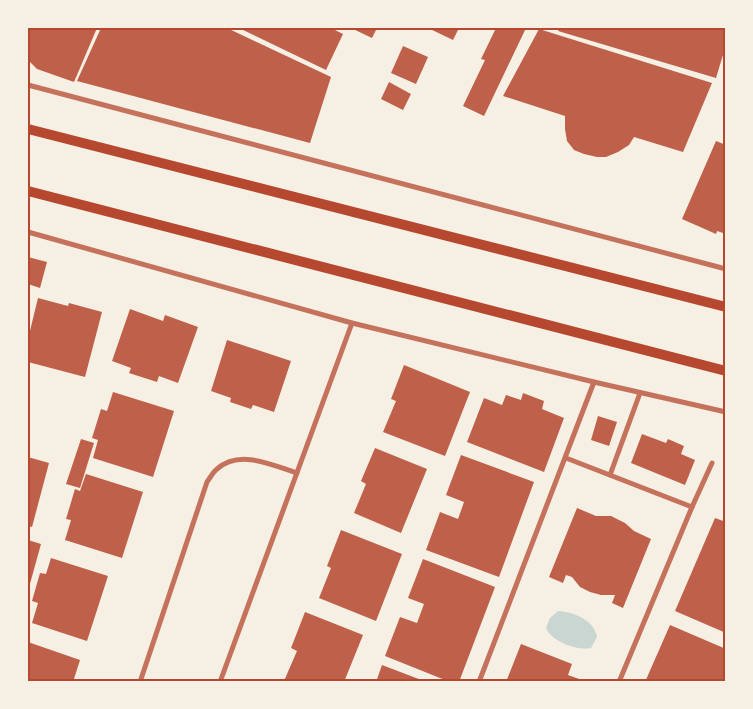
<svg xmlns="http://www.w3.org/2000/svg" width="753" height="709" font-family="'Archivo Narrow',sans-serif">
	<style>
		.water { fill: #c9d6d2 }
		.building { fill: #bf614a }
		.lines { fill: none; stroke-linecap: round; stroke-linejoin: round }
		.minor { stroke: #c5725c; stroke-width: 5 }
		.secondary { stroke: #b5482f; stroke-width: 10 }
		.neatline { fill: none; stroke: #b5482f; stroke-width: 2 }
	</style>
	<rect width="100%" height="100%" fill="#f6efe4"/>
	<path class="water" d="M558,611C574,612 594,620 597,637L591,648C578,651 552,642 546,628L550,618Z"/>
	<g class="building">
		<polygon points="29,28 97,28 74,82 37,69 28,60 28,31"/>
		<polygon points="101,28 227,28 331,77 310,143 77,81"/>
		<polygon points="239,28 331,28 343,34 326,70"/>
		<polygon points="351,28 377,28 372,38"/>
		<polygon points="428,28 459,28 453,40"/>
		<polygon points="496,28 526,28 484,116 463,106 485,60 481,59"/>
		<polygon points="560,28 726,28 726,45 716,78 558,31"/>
		<polygon points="539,29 712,83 683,152 634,137 629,145 618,152 606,157 597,157 584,154 574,150 567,141 565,129 565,116 503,96"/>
		<polygon points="403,46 428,57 416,84 391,73"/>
		<polygon points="389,82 411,94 403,110 381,99"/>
		<polygon points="716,141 726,145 726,234 717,231 716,234 682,219"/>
		<polygon points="28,257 47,262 40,288 28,284"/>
		<polygon points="38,298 68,306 69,303 102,312 85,377 28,362 28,339"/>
		<polygon points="130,309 163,321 165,315 198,327 178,383 159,376 157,382 129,373 131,368 112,361"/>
		<polygon points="227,340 291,361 274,412 253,405 251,409 230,402 231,398 211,391"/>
		<polygon points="404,365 470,392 445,456 383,432 396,401 391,399"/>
		<polygon points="113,392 174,411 153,477 93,458 98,440 92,438 101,409 107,411"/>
		<polygon points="523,393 544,401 542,409 564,418 544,472 467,442 484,398 502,405 506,395 521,400"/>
		<polygon points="598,416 617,422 609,446 591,440"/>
		<polygon points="642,434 666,443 668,439 684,446 681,454 695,460 685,485 631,463"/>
		<polygon points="81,439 94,443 80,488 66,484"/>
		<polygon points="375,448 427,469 401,533 354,513 366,484 361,481"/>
		<polygon points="461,455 534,482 499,577 426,550 440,512 458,519 464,502 446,495"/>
		<polygon points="28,457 49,463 32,527 28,526"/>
		<polygon points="86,474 143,492 122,558 65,540 71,520 66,519 75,489 80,491"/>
		<polygon points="577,508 596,516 611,516 625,523 634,531 651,539 623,608 612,603 615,595 601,595 590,592 580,587 572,577 566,575 563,583 549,577"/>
		<polygon points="715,518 726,522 726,633 675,611"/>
		<polygon points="341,530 402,554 376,621 319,598 331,568 327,566"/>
		<polygon points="28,540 41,544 28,591"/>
		<polygon points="51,558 108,576 87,641 32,623 38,603 32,601 40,573 46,574"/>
		<polygon points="423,559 495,587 459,682 450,682 385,656 400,617 417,623 424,604 408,598"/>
		<polygon points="305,612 363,635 344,682 284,681 297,651 291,648"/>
		<polygon points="670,625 726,649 726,682 645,682"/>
		<polygon points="28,642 80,660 73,682 28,682"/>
		<polygon points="521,644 572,664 568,675 582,680 582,682 506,682"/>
		<polygon points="382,665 424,681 424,682 376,682"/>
	</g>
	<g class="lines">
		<g class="minor">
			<polyline points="28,85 726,269"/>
			<polyline points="28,232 352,323 594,382 726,412"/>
			<polyline points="566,458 692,507 619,682"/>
			<polyline points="610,475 640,393"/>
			<polyline points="692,507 712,463"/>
			<path d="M140,682L207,482C210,478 213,472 217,469C240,449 272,465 297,473"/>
			<polyline points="220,682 352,323"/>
			<polyline points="479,682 594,382"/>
		</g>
		<g class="secondary">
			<polyline points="28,129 726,307"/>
			<polyline points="28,191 726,371"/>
		</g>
	</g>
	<rect width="753" height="709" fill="none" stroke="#f6efe4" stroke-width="58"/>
	<rect x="29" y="29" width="695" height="651" class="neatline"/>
</svg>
